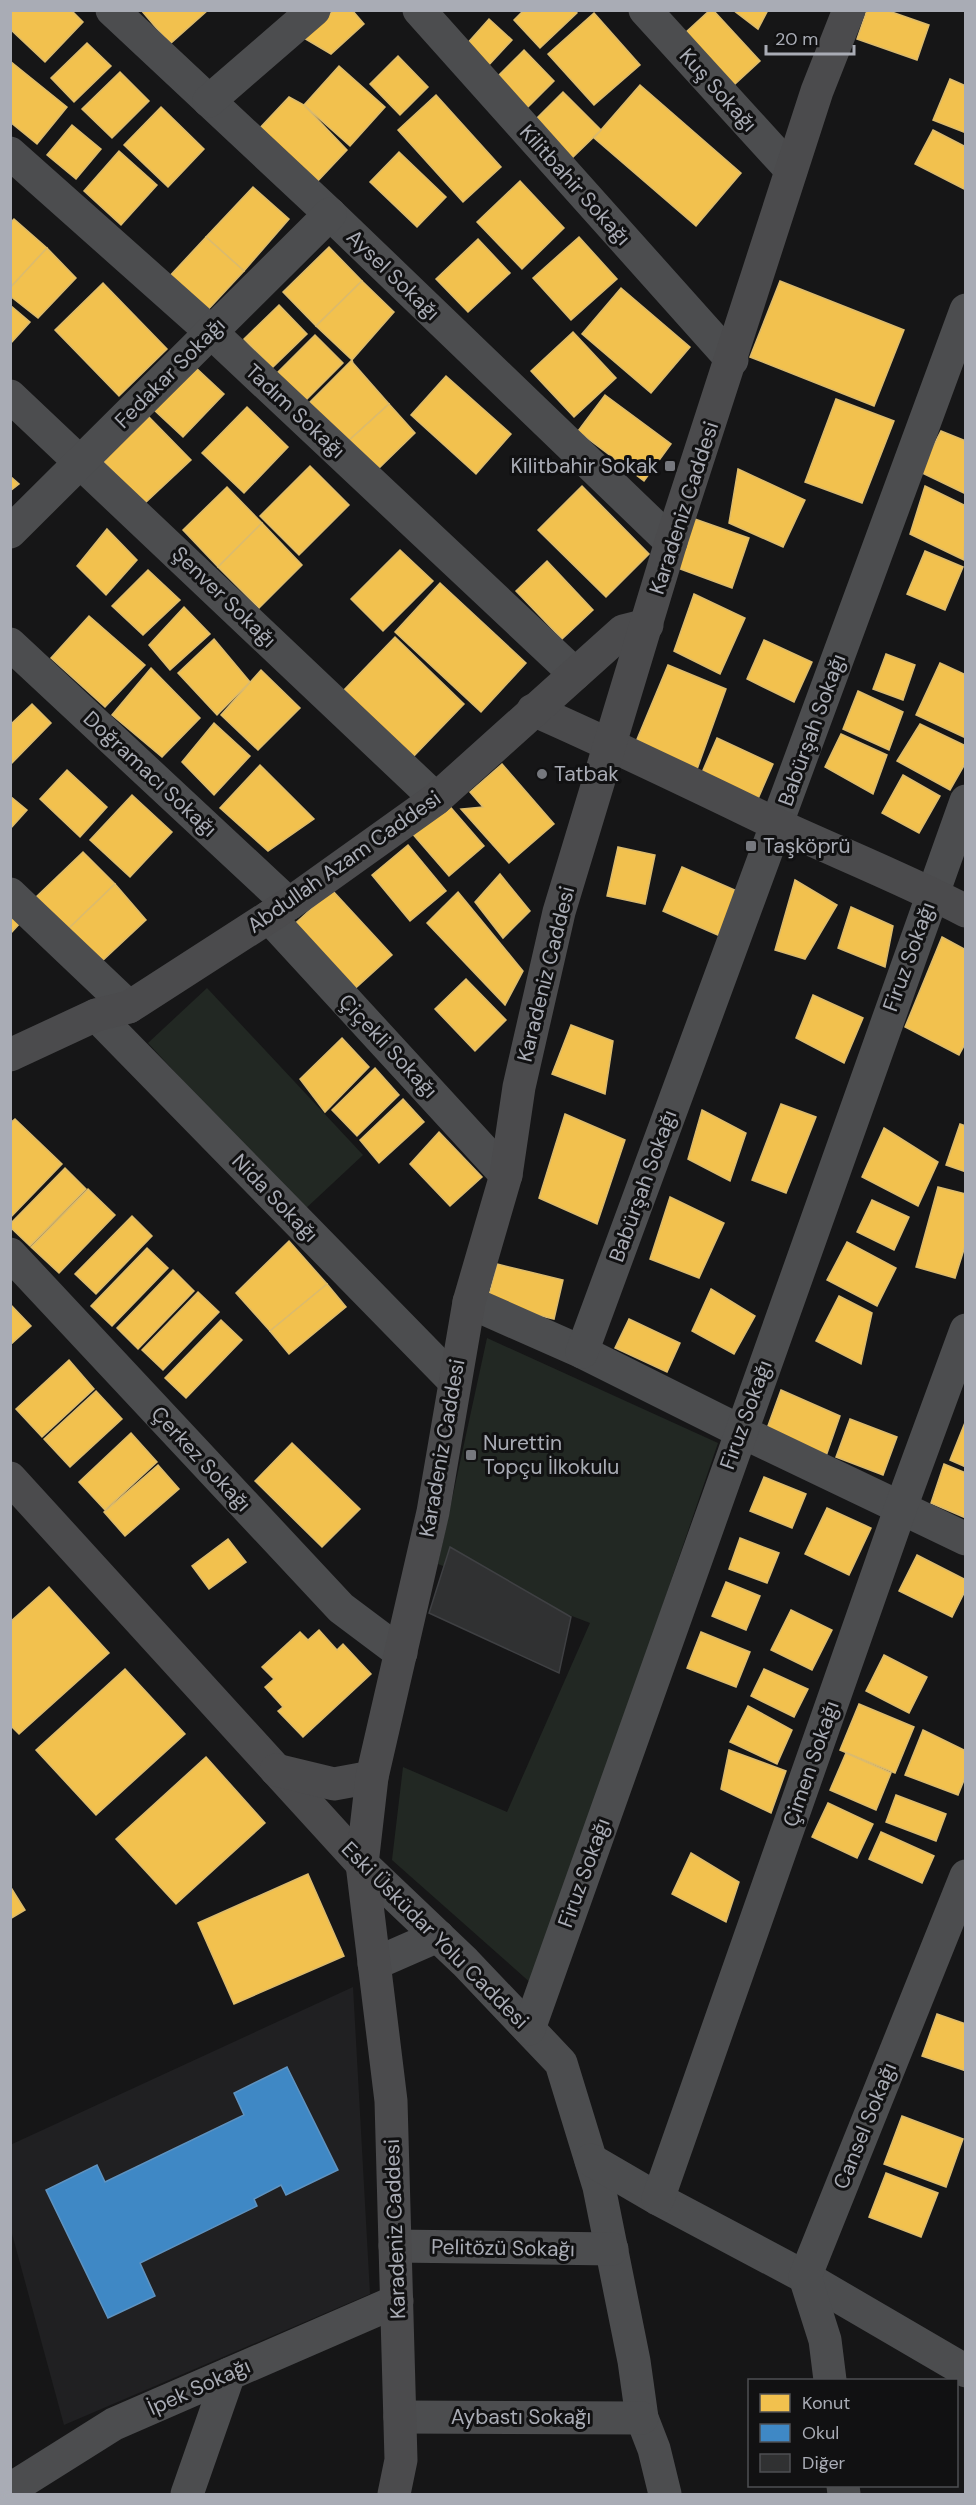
<svg xmlns="http://www.w3.org/2000/svg" width="976" height="2505" font-family="'DM Sans',sans-serif">
	<style>
		.built { fill: #202022 }
		.green { fill: #222823 }
		.homes { fill: #f2c14e; stroke: #dcbb6d; stroke-width: 1.5 }
		.schools { fill: #3f88c5; stroke: #5f93c0; stroke-width: 1.5 }
		.building { fill: #303132; stroke: #3f4043; stroke-width: 1.5 }
		.lines { fill: none; stroke-linecap: round; stroke-linejoin: round }
		.street { stroke: #4c4d4f; stroke-width: 33 }
		.secondary { stroke: #4b4b4d; stroke-width: 33 }
		.poi-dot { fill: #76787e; stroke: #111112; stroke-width: 2 }
		.labels { text-anchor: middle; dominant-baseline: central; stroke-width: 6; stroke-linejoin: round; paint-order: stroke }
		.street-label { font-size: 21px; fill: #a9acb5; stroke: #111112 }
		.poi-label { font-size: 21px; fill: #a9acb5; stroke: #111112; text-anchor: start }
	</style>
	<rect width="100%" height="100%" fill="#161617"/>
	<polygon class="built" points="353,1987 370,2294 64,2425 11,2230 10,2145"/>
	<g class="green">
		<polygon points="207,988 363,1155 303,1211 148,1043"/>
		<polygon points="487,1338 718,1443 533,1985 392,1860 403,1767 507,1812 590,1623 438,1564"/>
	</g>
	<g class="homes">
		<polygon points="10,10 71,10 83,22 45,62 10,29"/>
		<polygon points="141,10 208,10 170,44"/>
		<polygon points="334,10 352,10 364,24 331,54 304,38"/>
		<polygon points="524,10 575,10 577,13 540,48 514,20"/>
		<polygon points="710,10 713,10 760,61 734,85 685,33"/>
		<polygon points="733,10 768,10 758,29"/>
		<polygon points="867,10 886,10 929,25 917,60 857,39"/>
		<polygon points="594,13 640,65 594,105 548,54"/>
		<polygon points="489,19 512,40 487,67 465,46"/>
		<polygon points="87,43 111,66 74,102 51,78"/>
		<polygon points="524,50 554,81 525,110 495,79"/>
		<polygon points="398,56 428,87 400,115 370,84"/>
		<polygon points="10,61 67,107 37,144 10,122"/>
		<polygon points="339,66 385,107 350,146 304,105"/>
		<polygon points="120,72 149,101 112,138 82,109"/>
		<polygon points="950,79 966,86 966,133 933,120"/>
		<polygon points="640,85 741,173 696,226 594,138"/>
		<polygon points="563,92 601,130 569,161 532,123"/>
		<polygon points="436,95 501,167 463,202 398,130"/>
		<polygon points="289,97 304,105 347,150 315,184 257,131"/>
		<polygon points="161,107 204,149 168,187 124,145"/>
		<polygon points="72,125 101,149 76,179 47,155"/>
		<polygon points="933,130 966,147 966,190 915,164"/>
		<polygon points="119,151 157,185 121,225 84,191"/>
		<polygon points="399,152 446,197 417,227 370,182"/>
		<polygon points="520,181 564,228 522,269 477,222"/>
		<polygon points="253,187 289,219 244,271 206,237"/>
		<polygon points="14,219 47,248 10,288 10,223"/>
		<polygon points="206,237 244,271 204,314 167,279"/>
		<polygon points="579,237 617,279 571,320 533,278"/>
		<polygon points="478,239 510,273 468,312 436,279"/>
		<polygon points="329,247 362,281 316,326 283,292"/>
		<polygon points="47,248 76,278 38,318 10,296 10,288"/>
		<polygon points="362,281 394,312 352,360 316,326"/>
		<polygon points="780,281 904,330 874,406 750,357"/>
		<polygon points="103,283 167,349 119,396 55,330"/>
		<polygon points="621,288 690,347 651,393 582,334"/>
		<polygon points="10,305 30,322 10,344"/>
		<polygon points="279,305 307,334 272,368 244,339"/>
		<polygon points="573,332 616,378 574,417 531,371"/>
		<polygon points="315,335 343,363 301,405 273,377"/>
		<polygon points="352,360 353,363 389,404 345,444 308,404"/>
		<polygon points="194,366 224,394 183,437 153,409"/>
		<polygon points="446,376 511,434 476,474 411,415"/>
		<polygon points="605,395 671,444 644,481 578,431"/>
		<polygon points="836,399 894,421 862,503 805,482"/>
		<polygon points="389,404 415,433 373,474 345,444"/>
		<polygon points="247,407 288,447 244,493 202,453"/>
		<polygon points="148,416 191,460 144,504 102,460"/>
		<polygon points="941,431 966,441 966,494 920,472"/>
		<polygon points="310,466 349,505 299,555 260,516"/>
		<polygon points="738,469 805,500 783,547 729,523"/>
		<polygon points="10,476 19,484 10,491"/>
		<polygon points="582,486 649,554 606,597 538,530"/>
		<polygon points="925,486 966,506 964,560 910,534"/>
		<polygon points="227,487 262,523 218,567 183,530"/>
		<polygon points="692,518 749,538 732,588 675,567"/>
		<polygon points="262,523 302,565 259,608 218,567"/>
		<polygon points="107,529 137,560 106,595 77,566"/>
		<polygon points="400,550 433,581 383,631 351,599"/>
		<polygon points="925,551 963,567 945,610 907,594"/>
		<polygon points="547,561 593,610 562,639 516,591"/>
		<polygon points="148,570 180,600 143,635 112,606"/>
		<polygon points="440,583 526,663 481,712 395,632"/>
		<polygon points="694,594 745,618 720,674 674,651"/>
		<polygon points="184,607 210,634 170,670 149,645"/>
		<polygon points="89,616 145,665 105,707 51,658"/>
		<polygon points="395,637 464,704 413,757 344,690"/>
		<polygon points="214,639 250,682 217,715 178,673"/>
		<polygon points="764,640 812,662 794,702 747,679"/>
		<polygon points="886,654 915,665 903,700 873,689"/>
		<polygon points="940,663 966,675 966,738 916,715"/>
		<polygon points="668,665 726,689 696,772 635,744"/>
		<polygon points="151,668 200,718 162,757 112,715"/>
		<polygon points="261,670 300,708 258,750 221,715"/>
		<polygon points="858,691 903,712 889,750 843,729"/>
		<polygon points="32,704 51,723 10,765 10,725"/>
		<polygon points="214,723 250,756 214,795 182,762"/>
		<polygon points="920,724 966,746 966,762 950,790 897,761"/>
		<polygon points="841,734 887,755 873,794 825,767"/>
		<polygon points="717,738 773,764 757,801 700,777"/>
		<polygon points="502,764 554,824 509,863 461,809 483,807 470,792"/>
		<polygon points="260,765 314,819 268,851 220,808"/>
		<polygon points="67,770 107,807 80,837 40,799"/>
		<polygon points="903,775 940,796 919,833 882,813"/>
		<polygon points="132,795 172,832 130,877 90,840"/>
		<polygon points="10,796 27,810 10,829"/>
		<polygon points="446,802 484,846 449,876 411,832"/>
		<polygon points="408,845 446,891 410,921 372,875"/>
		<polygon points="618,847 655,855 645,904 607,896"/>
		<polygon points="83,852 115,884 66,931 35,898"/>
		<polygon points="682,867 739,892 720,936 663,911"/>
		<polygon points="500,874 530,911 503,938 475,902"/>
		<polygon points="795,880 837,905 805,959 775,950"/>
		<polygon points="115,884 146,920 100,963 66,931"/>
		<polygon points="332,890 392,955 348,995 289,929"/>
		<polygon points="458,892 523,971 505,1005 427,923"/>
		<polygon points="851,907 893,926 885,967 838,948"/>
		<polygon points="10,912 21,922 10,934"/>
		<polygon points="942,937 966,950 966,1042 959,1055 905,1027"/>
		<polygon points="466,979 506,1020 475,1051 435,1009"/>
		<polygon points="813,995 863,1018 844,1063 796,1038"/>
		<polygon points="571,1025 613,1041 605,1094 552,1074"/>
		<polygon points="342,1038 369,1067 325,1112 300,1079"/>
		<polygon points="375,1068 399,1095 357,1136 332,1110"/>
		<polygon points="403,1099 424,1122 379,1163 360,1140"/>
		<polygon points="781,1104 816,1117 786,1193 752,1180"/>
		<polygon points="702,1110 746,1133 730,1181 688,1159"/>
		<polygon points="565,1114 625,1140 597,1224 539,1198"/>
		<polygon points="15,1119 62,1164 10,1218 10,1123"/>
		<polygon points="960,1124 966,1126 966,1172 946,1165"/>
		<polygon points="884,1128 938,1162 918,1206 862,1177"/>
		<polygon points="439,1132 482,1177 450,1206 410,1164"/>
		<polygon points="65,1168 86,1189 30,1246 10,1227 10,1224"/>
		<polygon points="938,1187 966,1194 966,1243 955,1278 916,1267"/>
		<polygon points="88,1189 115,1215 59,1273 31,1247"/>
		<polygon points="670,1197 724,1223 699,1278 650,1259"/>
		<polygon points="872,1200 909,1217 894,1250 857,1232"/>
		<polygon points="132,1216 152,1236 96,1294 75,1274"/>
		<polygon points="289,1241 327,1284 270,1331 236,1293"/>
		<polygon points="847,1242 896,1268 877,1306 827,1280"/>
		<polygon points="147,1248 168,1268 112,1326 91,1306"/>
		<polygon points="497,1264 563,1280 554,1319 487,1303"/>
		<polygon points="173,1270 194,1291 138,1349 117,1328"/>
		<polygon points="327,1284 346,1307 289,1354 270,1331"/>
		<polygon points="711,1289 755,1316 734,1354 692,1331"/>
		<polygon points="198,1292 219,1312 163,1370 142,1350"/>
		<polygon points="839,1296 872,1313 861,1364 816,1341"/>
		<polygon points="10,1304 31,1326 10,1345"/>
		<polygon points="629,1319 680,1343 667,1372 615,1348"/>
		<polygon points="221,1320 242,1340 186,1398 165,1378"/>
		<polygon points="69,1360 94,1389 42,1437 16,1409"/>
		<polygon points="781,1390 840,1416 825,1459 765,1434"/>
		<polygon points="96,1391 122,1419 70,1467 44,1439"/>
		<polygon points="850,1419 897,1437 883,1475 836,1457"/>
		<polygon points="966,1420 966,1467 950,1460"/>
		<polygon points="131,1433 157,1462 105,1510 79,1482"/>
		<polygon points="292,1443 360,1509 322,1547 255,1481"/>
		<polygon points="944,1464 966,1473 966,1518 931,1503"/>
		<polygon points="158,1465 179,1489 125,1536 104,1512"/>
		<polygon points="764,1477 806,1494 792,1528 750,1511"/>
		<polygon points="827,1508 871,1528 849,1575 805,1554"/>
		<polygon points="740,1538 779,1553 767,1583 729,1569"/>
		<polygon points="228,1539 246,1562 209,1589 192,1566"/>
		<polygon points="917,1555 966,1580 966,1589 952,1617 899,1591"/>
		<polygon points="726,1582 760,1596 746,1630 712,1616"/>
		<polygon points="49,1587 109,1653 19,1734 10,1725 10,1622"/>
		<polygon points="791,1610 832,1630 812,1670 771,1650"/>
		<polygon points="319,1630 337,1650 343,1644 371,1674 303,1737 278,1711 283,1707 265,1687 274,1679 262,1667 300,1632 308,1640"/>
		<polygon points="701,1632 750,1652 736,1687 687,1668"/>
		<polygon points="884,1655 927,1677 909,1713 866,1691"/>
		<polygon points="125,1669 185,1734 96,1815 36,1750"/>
		<polygon points="764,1669 808,1689 794,1717 751,1696"/>
		<polygon points="859,1704 914,1727 895,1773 840,1750"/>
		<polygon points="748,1706 792,1730 777,1764 730,1742"/>
		<polygon points="923,1730 966,1751 966,1775 958,1795 905,1775"/>
		<polygon points="729,1750 786,1771 771,1813 721,1789"/>
		<polygon points="846,1753 891,1773 876,1810 830,1790"/>
		<polygon points="206,1757 265,1823 176,1904 116,1839"/>
		<polygon points="896,1795 946,1814 936,1841 886,1822"/>
		<polygon points="828,1803 873,1824 857,1858 812,1837"/>
		<polygon points="881,1832 934,1856 922,1883 869,1859"/>
		<polygon points="691,1853 739,1882 726,1922 672,1894"/>
		<polygon points="308,1874 344,1956 234,2004 198,1923"/>
		<polygon points="10,1886 25,1910 10,1919"/>
		<polygon points="937,2014 966,2024 966,2071 922,2056"/>
		<polygon points="902,2116 963,2139 946,2187 884,2164"/>
		<polygon points="886,2173 938,2193 921,2237 869,2217"/>
	</g>
	<polygon class="schools" points="287,2067 338,2170 286,2195 281,2185 254,2199 257,2206 140,2263 155,2296 108,2318 46,2190 97,2165 105,2182 244,2115 234,2093"/>
	<polygon class="building" points="450,1547 571,1617 559,1673 429,1613"/>
	<g class="lines">
		<g class="street">
			<polyline points="112,10 330,214 671,542"/>
			<polyline points="419,10 732,360"/>
			<polyline points="645,10 791,170"/>
			<polyline points="209,101 314,10"/>
			<polyline points="10,153 211,332 575,674"/>
			<polyline points="10,396 436,799"/>
			<polyline points="10,532 330,214"/>
			<polyline points="10,644 289,904"/>
			<polyline points="10,894 129,1007"/>
			<polyline points="269,917 506,1175"/>
			<polyline points="96,1015 454,1381"/>
			<polyline points="10,1254 341,1608 401,1653"/>
			<polyline points="469,1302 582,1352 740,1431 966,1539"/>
			<polyline points="582,1352 966,310"/>
			<polyline points="362,1864 465,1962 561,2063 599,2187 634,2361 642,2418 654,2449 665,2494"/>
			<polyline points="374,1964 438,1936"/>
			<polyline points="529,2029 966,801"/>
			<polyline points="591,2160 658,2199 805,2277 966,2371"/>
			<polyline points="658,2199 901,1507 966,1330"/>
			<polyline points="395,2246 612,2249"/>
			<polyline points="830,2380 825,2340 805,2277 966,1876"/>
			<polyline points="400,2417 642,2418"/>
			<polyline points="843,2486 844,2494"/>
			<polyline points="10,2491 17,2485 114,2424 397,2301"/>
			<polyline points="187,2494 229,2374"/>
		</g>
		<g class="secondary">
			<path d="M533,710C615,746 695,785 776,824C839,853 904,879 966,911"/>
			<polyline points="10,1055 96,1015 129,1007 289,904 436,799 623,631 647,625"/>
			<polyline points="10,1478 362,1864"/>
			<polyline points="276,1770 334,1784 372,1777"/>
			<polyline points="394,2494 401,2460 391,2101 362,1864 372,1777 433,1512 469,1302 506,1175 519,1087 559,912 671,542 817,91 849,10"/>
		</g>
	</g>
	<g class="poi-dot">
		<rect x="664" y="460" width="12" height="12" rx="3"/>
		<circle cx="542" cy="774" r="6"/>
		<rect x="745" y="840" width="12" height="12" rx="3"/>
		<rect x="465" y="1449" width="12" height="12" rx="3"/>
	</g>
	<g class="labels">
		<g class="street-label">
			<text transform="translate(718 90) rotate(48)">Kuş Sokağı</text>
			<text transform="translate(575 185) rotate(48)">Kilitbahir Sokağı</text>
			<text transform="translate(393 275) rotate(44)">Aysel Sokağı</text>
			<text transform="translate(170 373) rotate(-45)">Fedakar Sokağı</text>
			<text transform="translate(295 411) rotate(43)">Tadım Sokağı</text>
			<text transform="translate(684 508) rotate(-72)">Karadeniz Caddesi</text>
			<text transform="translate(224 597) rotate(44)">Şenver Sokağı</text>
			<text transform="translate(812 730) rotate(-70)">Babürşah Sokağı</text>
			<text transform="translate(150 774) rotate(43)">Doğramacı Sokağı</text>
			<text transform="translate(344 862) rotate(-35)">Abdullah Azam Caddesi</text>
			<text transform="translate(909 957) rotate(-70)">Firuz Sokağı</text>
			<text transform="translate(546 974) rotate(-76)">Karadeniz Caddesi</text>
			<text transform="translate(388 1046) rotate(47)">Çiçekli Sokağı</text>
			<text transform="translate(643 1186) rotate(-70)">Babürşah Sokağı</text>
			<text transform="translate(275 1198) rotate(46)">Nida Sokağı</text>
			<text transform="translate(746 1415) rotate(-70)">Firuz Sokağı</text>
			<text transform="translate(442 1448) rotate(-80)">Karadeniz Caddesi</text>
			<text transform="translate(201 1459) rotate(47)">Çerkez Sokağı</text>
			<text transform="translate(811 1764) rotate(-71)">Çimen Sokağı</text>
			<text transform="translate(584 1873) rotate(-70)">Firuz Sokağı</text>
			<text transform="translate(435 1935) rotate(45)">Eski Üsküdar Yolu Caddesi</text>
			<text transform="translate(865 2126) rotate(-68)">Cansel Sokağı</text>
			<text transform="translate(395 2229) rotate(-92)">Karadeniz Caddesi</text>
			<text transform="translate(503 2248) rotate(1)">Pelitözü Sokağı</text>
			<text transform="translate(199 2387) rotate(-24)">İpek Sokağı</text>
			<text x="521" y="2417">Aybastı Sokağı</text>
		</g>
		<g class="poi-label">
			<text x="658" y="466" text-anchor="end">Kilitbahir Sokak</text>
			<text x="554" y="774">Tatbak</text>
			<text x="763" y="846">Taşköprü</text>
			<text x="483" y="1443">Nurettin<tspan x="483" dy="24">Topçu İlkokulu</tspan></text>
		</g>
	</g>
	<rect width="976" height="2505" fill="none" stroke="#a9acb5" stroke-width="24"/>
	<rect x="748" y="2379" width="210" height="108" fill="#111112" stroke="#4e4f53" stroke-width="1.5"/>
	<rect x="760" y="2394" width="30" height="18" fill="#f2c14e" stroke="#4e4f53" stroke-width="1.5"/>
	<text x="802" y="2409" font-size="18" fill="#a9acb5">Konut</text>
	<rect x="760" y="2424" width="30" height="18" fill="#3f88c5" stroke="#4e4f53" stroke-width="1.5"/>
	<text x="802" y="2439" font-size="18" fill="#a9acb5">Okul</text>
	<rect x="760" y="2454" width="30" height="18" fill="#303132" stroke="#4e4f53" stroke-width="1.5"/>
	<text x="802" y="2469" font-size="18" fill="#a9acb5">Diğer</text>
	<path d="M766 45v9h88v-9" fill="none" stroke="#a9acb5" stroke-width="3"/>
	<text x="775" y="45" font-size="18" fill="#a9acb5" stroke="#111112" stroke-width="4.5" paint-order="stroke">20 m</text>
</svg>
